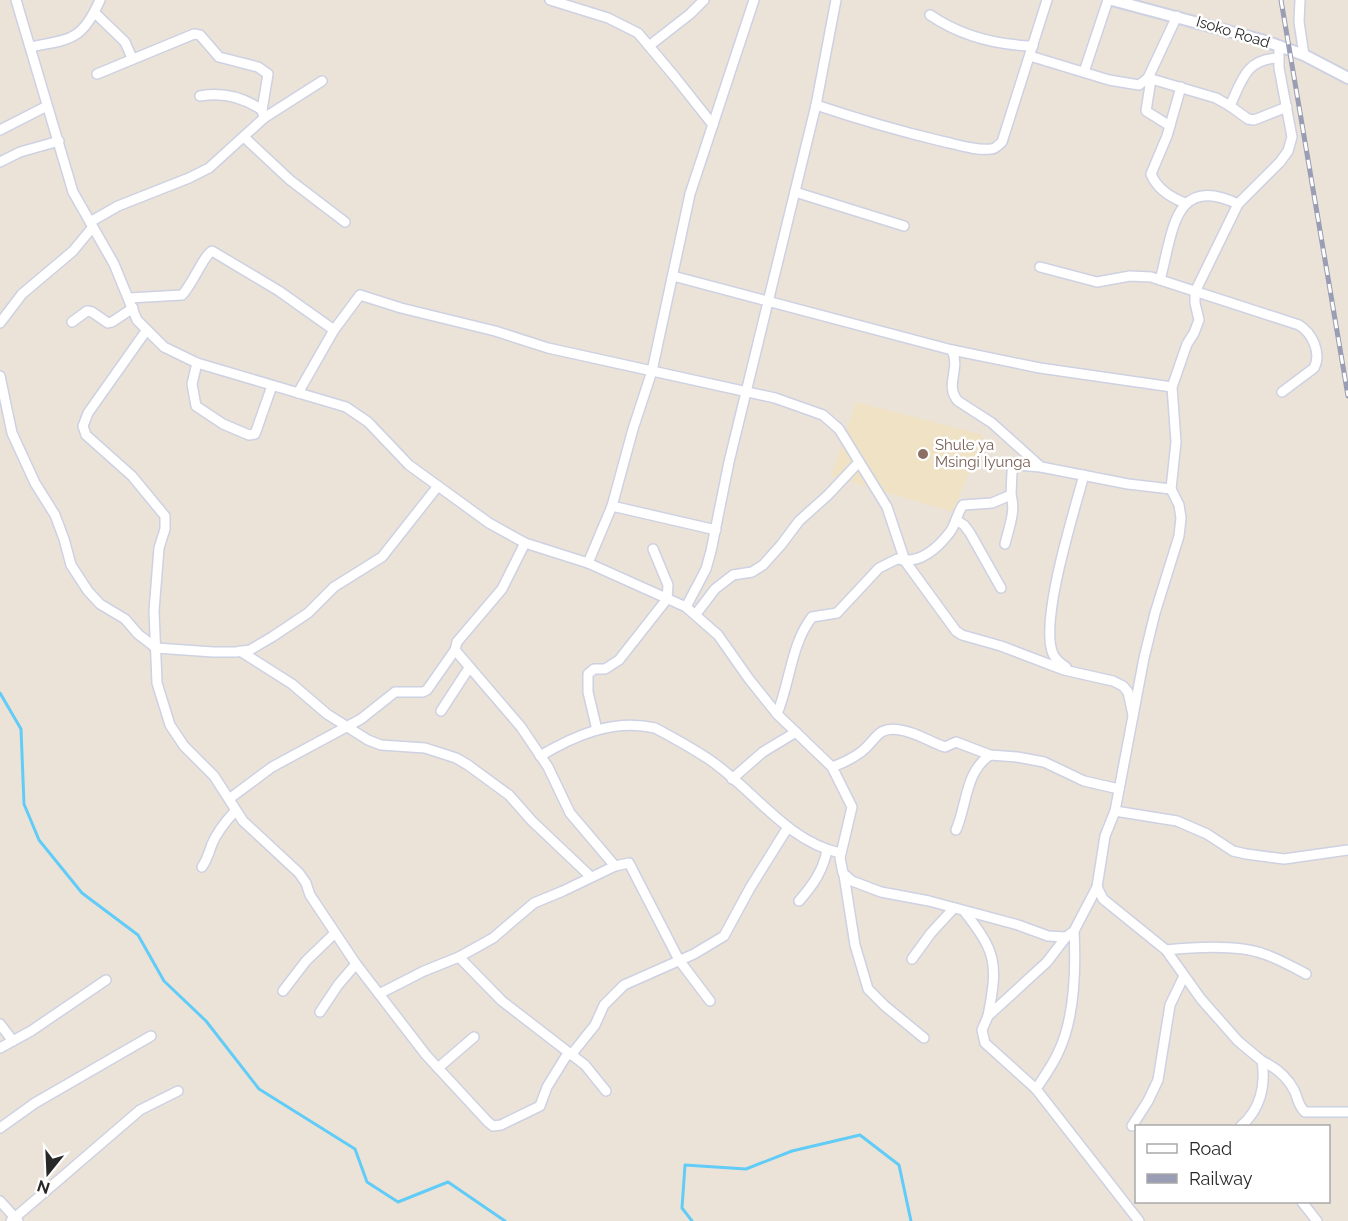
<svg xmlns="http://www.w3.org/2000/svg" width="1348" height="1221" font-family="Raleway,sans-serif">
	<style>
		.education { fill: #efe2c5 }
		.lines { fill: none; stroke-linecap: round; stroke-linejoin: round }
		.stream { stroke: #61ccf7; stroke-width: 3 }
		.minor-casing { stroke: #cdd1e2; stroke-width: 12 }
		.tertiary-casing { stroke: #cdd1e2; stroke-width: 14 }
		.minor { stroke: #fff; stroke-width: 9 }
		.tertiary { stroke: #fff; stroke-width: 10 }
		.rail-casing { stroke: #9a9eb4; stroke-width: 5 }
		.rail { stroke: #fff; stroke-width: 3; stroke-dasharray: 9; stroke-linecap: butt }
		.education-dot { fill: #8d6e63; stroke: #fff; stroke-width: 2 }
		.labels { text-anchor: middle; dominant-baseline: central; stroke-width: 5; stroke-linejoin: round; paint-order: stroke }
		.street-label { font-size: 15px; fill: #282828; stroke: #fff }
		.education-label { font-size: 15px; fill: #785e54; stroke: #fff; text-anchor: start }
	</style>
	<rect width="100%" height="100%" fill="#ece3d8"/>
	<polygon class="education" points="856,402 984,435 953,512 831,476"/>
	<g class="lines">
		<g class="stream">
			<polyline points="0,693 21,729 24,804 39,840 82,893 138,935 164,981 206,1021 259,1089 355,1149 367,1182 398,1202 448,1182 505,1221"/>
			<polyline points="692,1221 682,1208 685,1165 746,1169 792,1151 860,1135 899,1165 911,1221"/>
		</g>
		<g class="minor-casing">
			<g id="minor">
				<polyline points="16,0 73,192 114,264 137,320 164,347 197,363 346,407 368,422 409,465 489,523 525,543 588,563 686,607 718,635 749,679 777,714 832,767 852,807 840,858 843,873 852,881 881,892 929,901 1018,925 1048,936 1066,937 1074,931 1097,887 1105,836 1115,811 1177,821 1207,834 1233,851 1246,854 1284,859 1348,850"/>
				<polyline points="550,0 608,18 638,33 675,77 713,125"/>
				<polyline points="1300,0 1299,22 1304,55"/>
				<polyline points="95,13 125,42 132,58"/>
				<path d="M930,15C961,36 996,45 1033,46"/>
				<polyline points="649,46 690,14 704,0"/>
				<path d="M30,47C71,39 82,41 100,0"/>
				<polyline points="1030,56 1109,80 1139,85 1148,78 1177,16"/>
				<path d="M1278,58C1246,59 1242,80 1230,106L1248,119L1254,120L1287,107"/>
				<polyline points="1084,72 1108,0"/>
				<polyline points="97,74 194,34 200,35 219,57 258,67 268,74 262,110 264,118"/>
				<polyline points="1148,78 1216,98 1230,106"/>
				<polyline points="1151,79 1146,111 1170,126"/>
				<path d="M1181,87L1167,136L1151,174C1157,189 1172,198 1185,203"/>
				<path d="M200,96C222,92 243,97 262,110"/>
				<path d="M816,105C858,119 899,131 941,141C956,144 975,151 991,149C996,149 998,145 1002,142L1047,0"/>
				<polyline points="0,130 47,106"/>
				<polyline points="244,137 290,180 345,222"/>
				<polyline points="0,162 20,152 59,141"/>
				<polyline points="795,192 904,226"/>
				<polyline points="90,222 118,206 189,178 209,168 264,118 322,81"/>
				<path d="M1040,267L1097,282L1130,276L1151,277L1299,325C1312,333 1322,353 1314,368L1282,392"/>
				<polyline points="673,276 952,350 1040,368 1172,387"/>
				<path d="M1160,280C1173,233 1173,173 1238,204"/>
				<path d="M129,298L182,295C192,285 204,255 212,251L279,291L334,330"/>
				<polyline points="72,322 87,311 92,312 108,323 112,322 133,308"/>
				<polyline points="0,323 22,294 73,251 92,228"/>
				<polyline points="146,331 88,413 83,426 86,435 132,476 165,516 165,529 159,548 154,611 157,683 170,725 184,746 214,776 243,821 299,873 306,883 310,895 356,964 426,1055 488,1122 493,1126 501,1125 540,1106 547,1087 568,1053"/>
				<path d="M952,350C961,369 944,385 958,401L992,423L1041,467L1128,484L1171,489"/>
				<polyline points="197,363 192,384 196,406 223,424 249,435 255,434 272,386"/>
				<polyline points="0,376 12,433 35,483 55,515 64,539 71,565 88,591 100,604 125,619 138,634 156,648 213,652 236,652 250,650 272,637 308,613 334,587 382,557 438,486"/>
				<polyline points="298,393 334,330 360,295 401,308 495,331 548,348 775,398 823,415 839,429 887,507 905,561 956,631 962,635 1001,646 1064,670 1113,681 1123,686 1128,692 1133,715"/>
				<polyline points="612,506 716,530"/>
				<polyline points="956,520 964,525 970,533 1001,588"/>
				<polyline points="525,543 502,589 457,642 455,650 521,727 548,767 570,813 615,866"/>
				<path d="M1005,544C1009,527 1016,511 1011,495"/>
				<polyline points="588,563 612,506 633,429 652,371 690,194 754,0"/>
				<polyline points="686,607 706,569 711,551 729,462 816,105 836,0"/>
				<polyline points="696,614 715,589 733,575 752,572 763,565 781,545 799,521 828,495 859,462"/>
				<polyline points="240,651 292,684 327,714 368,740 381,745 425,748 456,758 468,765 509,795 532,821 591,877"/>
				<path d="M1066,667C1061,664 1056,660 1053,654C1039,622 1074,512 1084,475"/>
				<polyline points="441,711 469,668"/>
				<path d="M777,714C790,683 791,644 812,617L837,613L879,568L897,559C919,565 937,549 950,532C956,524 957,513 963,505L992,503L1011,495L1012,472L1016,465L1041,467"/>
				<polyline points="597,730 588,692 588,674 594,669 605,669 619,660 667,599 668,585 653,549"/>
				<path d="M540,756C574,736 613,718 655,728C672,737 690,747 707,758C753,788 784,840 840,853"/>
				<path d="M832,767C843,763 852,759 861,752C877,740 876,726 900,730C916,732 930,742 945,747L956,742L990,755L1017,757L1044,762L1084,781L1119,789"/>
				<polyline points="732,779 763,752 796,732"/>
				<polyline points="229,799 272,767 361,719 395,692 423,692 427,690 455,650"/>
				<polyline points="1115,811 1144,658 1155,613 1179,536 1181,518 1179,505 1171,489 1176,442 1172,387 1187,344 1194,333 1199,320 1195,303 1195,292 1238,204 1280,162 1288,151 1292,137 1279,68 1279,46"/>
				<path d="M956,830C967,805 965,772 990,755"/>
				<path d="M202,867C207,860 209,853 212,844C217,832 226,821 235,811"/>
				<polyline points="844,875 855,945 868,989 885,1006 924,1038"/>
				<path d="M1097,887L1103,899L1166,950L1201,999L1238,1041L1262,1061C1266,1086 1260,1110 1241,1126"/>
				<path d="M799,901C813,885 823,871 827,850"/>
				<path d="M964,911C997,953 998,964 988,1016"/>
				<polyline points="1066,937 1047,962 988,1016 982,1030 985,1043 1036,1089 1139,1221"/>
				<path d="M1166,950C1195,947 1237,944 1264,954C1279,959 1293,967 1306,974"/>
				<polyline points="459,957 502,1001 585,1065 606,1091"/>
				<polyline points="912,959 931,933 954,908"/>
				<polyline points="283,991 306,961 335,933"/>
				<polyline points="379,994 424,971 459,957 493,938 534,903 563,891 615,866 629,863 679,960 710,1001"/>
				<polyline points="320,1012 338,985 356,964"/>
				<polyline points="0,1024 13,1041"/>
				<polyline points="0,1048 31,1031 106,980"/>
				<polyline points="571,1055 595,1025 604,1005 624,985 694,954 724,936 750,888 788,827"/>
				<path d="M1262,1061C1275,1067 1287,1077 1294,1090C1298,1098 1298,1106 1305,1112H1348"/>
				<polyline points="438,1068 474,1037"/>
				<path d="M1036,1089C1044,1077 1052,1066 1058,1053C1075,1018 1076,969 1074,931"/>
				<polyline points="1132,1126 1148,1101 1158,1080 1170,1005 1184,976"/>
				<polyline points="0,1128 35,1103 151,1036"/>
				<polyline points="0,1201 18,1221"/>
				<polyline points="1302,1202 1317,1221"/>
				<polyline points="11,1221 140,1110 178,1091"/>
			</g>
		</g>
		<g class="tertiary-casing">
			<polyline id="tertiary" points="1112,0 1265,41 1304,55 1348,78"/>
		</g>
		<use href="#minor" class="minor"/>
		<use href="#tertiary" class="tertiary"/>
		<g class="rail-casing">
			<polyline id="rail" points="1281,0 1348,396"/>
		</g>
		<use href="#rail" class="rail"/>
	</g>
	<circle class="education-dot" cx="923" cy="454" r="6"/>
	<g class="labels">
		<g class="street-label">
			<text transform="translate(1233 32) rotate(17)">Isoko Road</text>
		</g>
		<g class="education-label">
			<text x="935" y="445">Shule ya<tspan x="935" dy="17">Msingi Iyunga</tspan></text>
		</g>
	</g>
	<rect x="1135" y="1125" width="195" height="78" fill="#ffffff" stroke="#a9a9a9" stroke-width="1.5"/>
	<rect x="1147" y="1144" width="30" height="9" fill="#ffffff" stroke="#a9a9a9" stroke-width="1.5"/>
	<text x="1189" y="1155" font-size="18" fill="#282828">Road</text>
	<rect x="1147" y="1174" width="30" height="9" fill="#9a9eb4" stroke="#a9a9a9" stroke-width="1.5"/>
	<text x="1189" y="1185" font-size="18" fill="#282828">Railway</text>
	<g transform="translate(48 1173) rotate(198)" stroke="#ffffff" stroke-width="4.5" paint-order="stroke">
	<path d="M0-4.5L10 22L0 15L-10 22Z" fill="#282828"/>
	<text y="-9" font-size="16" font-weight="bold" text-anchor="middle" fill="#282828">N</text>
	</g>
</svg>
